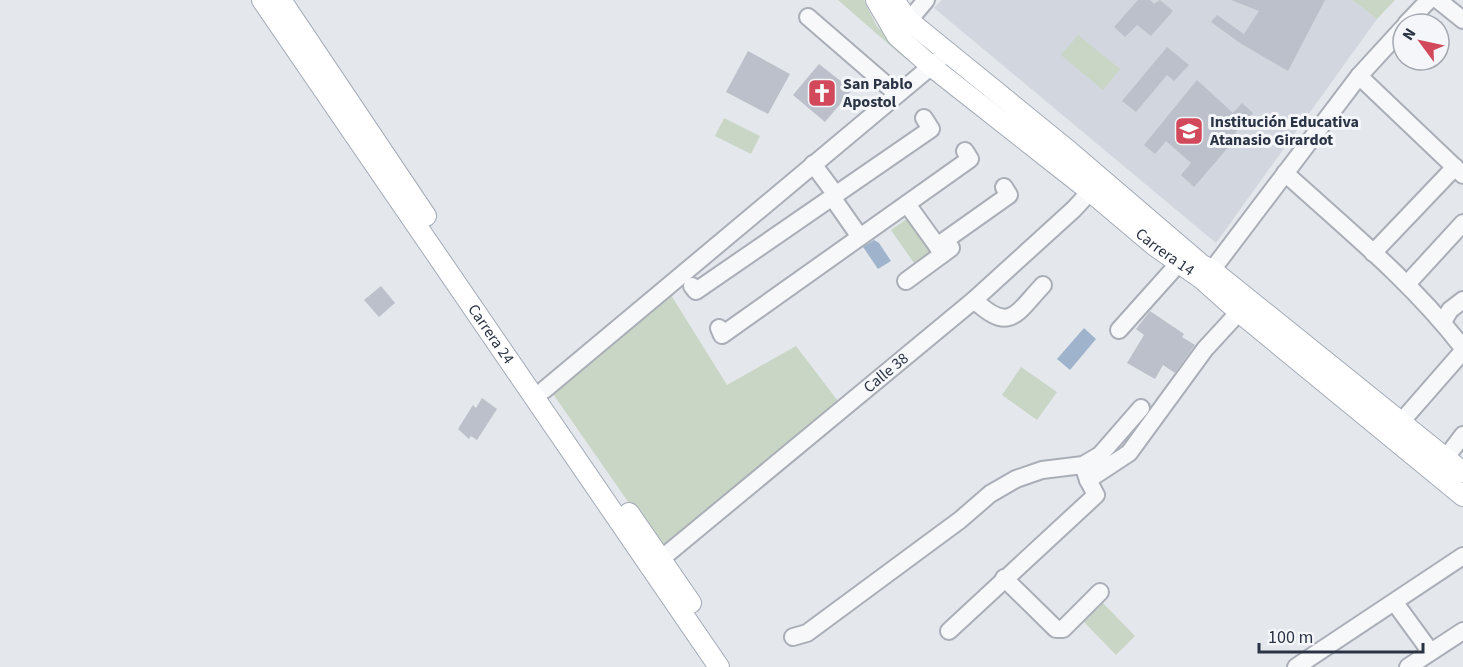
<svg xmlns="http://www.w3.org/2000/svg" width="1463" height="667" font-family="'Source Sans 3',sans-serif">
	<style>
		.built { fill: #d2d6de }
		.green { fill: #c9d6c5 }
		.water { fill: #9fb4cc }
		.building { fill: #bbc0ca }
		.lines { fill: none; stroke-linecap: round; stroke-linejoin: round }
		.minor-casing { stroke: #a9aeb7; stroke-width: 20 }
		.major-casing { stroke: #a3abb8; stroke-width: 22 }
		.minor { stroke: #f7f8fa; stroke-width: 16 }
		.major { stroke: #fff; stroke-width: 20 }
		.labels { text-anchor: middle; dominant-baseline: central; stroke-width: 6; stroke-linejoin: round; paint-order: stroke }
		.poi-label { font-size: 16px; font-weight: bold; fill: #2b3445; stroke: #f4f6f9; text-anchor: start }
		.street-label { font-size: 16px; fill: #2b3445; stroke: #f4f6f9 }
	</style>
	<rect width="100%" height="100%" fill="#e4e7ec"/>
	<polygon class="built" points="942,0 1352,0 1377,19 1216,243 934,8"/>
	<g class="green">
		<polygon points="838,0 864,0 876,25 909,62"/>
		<polygon points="1352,0 1395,0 1377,19"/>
		<polygon points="1078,35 1120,69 1103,90 1061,55"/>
		<polygon points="724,118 760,136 751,154 715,136"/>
		<polygon points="908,218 931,251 914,263 891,230"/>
		<polygon points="671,295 727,385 796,346 841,405 663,552 551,391"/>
		<polygon points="1021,367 1057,392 1037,420 1002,395"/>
		<polygon points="1102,602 1135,636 1116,655 1083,621"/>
	</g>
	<g class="water">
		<polygon points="874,240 879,243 891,261 878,269 863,247"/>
		<polygon points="1084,328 1096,339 1070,370 1057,359"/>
	</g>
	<g class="building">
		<polygon points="1138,0 1150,0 1154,4 1160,0 1173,11 1151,36 1137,25 1125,37 1114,27"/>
		<polygon points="1231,0 1325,0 1288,71 1240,43 1211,22 1217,15 1244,34 1259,11"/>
		<polygon points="1167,47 1189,65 1174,81 1167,75 1136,112 1122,101"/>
		<polygon points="748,51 790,74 768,114 726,92"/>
		<polygon points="819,64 852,90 825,122 793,95"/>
		<polygon points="1197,80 1233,113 1242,103 1253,113 1235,133 1238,136 1194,187 1181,175 1191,163 1166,141 1155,154 1144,145"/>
		<polygon points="381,286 395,303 379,317 364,300"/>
		<polygon points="1150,311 1184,334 1182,337 1195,345 1175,373 1163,365 1155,379 1127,363 1144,335 1136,329"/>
		<polygon points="482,398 497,409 477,440 471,436 469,439 458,429 473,405 476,408"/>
	</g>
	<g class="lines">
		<g class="minor-casing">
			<g id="minor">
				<polyline points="1438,0 1463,20"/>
				<polyline points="808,17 897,94"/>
				<polyline points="1406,24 1429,0"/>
				<polyline points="901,30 926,0"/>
				<polyline points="1359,76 1463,175"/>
				<polyline points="813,164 836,195"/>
				<path d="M1285,173C1347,229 1412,282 1463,348"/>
				<polyline points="832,197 860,237"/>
				<polyline points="907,204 943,254"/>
				<polyline points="937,246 1009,195 1004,187"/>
				<polyline points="1373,253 1455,167"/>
				<polyline points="1204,277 1212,270 1359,76 1403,28"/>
				<polyline points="906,281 951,248"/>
				<polyline points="1407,284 1463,223"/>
				<polyline points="692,286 696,291 931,129 924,118"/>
				<path d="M974,300C1010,333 1015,315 1043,285"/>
				<polyline points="1443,322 1450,310 1463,300"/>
				<polyline points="719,328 722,335 970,159 965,151"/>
				<polyline points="1119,330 1188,253"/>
				<polyline points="544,390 947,53"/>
				<polyline points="1401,422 1463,351"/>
				<polyline points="1438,468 1463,435"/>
				<polyline points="1088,480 1129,453 1205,349 1239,312"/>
				<path id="s1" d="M661,559L974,300L1074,209L1099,182"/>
				<polyline points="1004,578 1056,629 1063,629 1100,592"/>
				<polyline points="1395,603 1430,651"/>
				<polyline points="949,631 1096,495 1088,480 1083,465"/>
				<polyline points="793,637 807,633 960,520 990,494 1016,479 1042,470 1083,465 1100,455 1141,408"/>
				<polyline points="1296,667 1463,556"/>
				<polyline points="1408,667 1463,631"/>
			</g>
		</g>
		<g class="major-casing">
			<g id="major">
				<path id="s2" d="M262,0L719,667"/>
				<polyline points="281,0 426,216"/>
				<path id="s3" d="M876,0L897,36L931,66L1091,192L1155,246L1202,279L1239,312L1463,496"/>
				<polyline points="894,0 908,20 1069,151 1202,265 1212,270 1463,472"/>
				<polyline points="629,513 691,603"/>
			</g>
		</g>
		<use href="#minor" class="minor"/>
		<use href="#major" class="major"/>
	</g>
	<defs>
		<g id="church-square" transform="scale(1.5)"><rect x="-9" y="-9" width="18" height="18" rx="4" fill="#d1495b" stroke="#f4f6f9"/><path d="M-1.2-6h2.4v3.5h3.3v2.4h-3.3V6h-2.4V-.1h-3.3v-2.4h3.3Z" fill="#fff"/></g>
		<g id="school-square" transform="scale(1.5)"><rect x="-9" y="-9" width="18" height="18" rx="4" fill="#d1495b" stroke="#f4f6f9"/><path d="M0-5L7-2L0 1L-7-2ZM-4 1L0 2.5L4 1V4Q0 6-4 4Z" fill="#fff"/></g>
	</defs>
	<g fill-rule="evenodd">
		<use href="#church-square" x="822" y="93"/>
		<use href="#school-square" x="1189" y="131"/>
	</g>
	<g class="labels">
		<g class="poi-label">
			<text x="843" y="84">San Pablo<tspan x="843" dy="18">Apostol</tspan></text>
			<text x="1210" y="122">Institución Educativa<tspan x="1210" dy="18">Atanasio Girardot</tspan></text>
		</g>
		<g class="street-label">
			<text stroke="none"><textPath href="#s3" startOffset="386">Carrera 14</textPath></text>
			<text stroke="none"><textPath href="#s2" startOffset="405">Carrera 24</textPath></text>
			<text stroke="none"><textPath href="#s1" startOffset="292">Calle 38</textPath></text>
		</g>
	</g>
	<g transform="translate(1421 42) rotate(303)"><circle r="28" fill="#f4f6f9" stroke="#a4a8b1" stroke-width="1.5"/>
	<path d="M0-4.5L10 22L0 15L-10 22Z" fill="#d1495b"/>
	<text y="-9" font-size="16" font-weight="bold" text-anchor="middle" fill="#2b3445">N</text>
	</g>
	<path d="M1259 643v9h164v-9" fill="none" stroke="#2b3445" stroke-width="3"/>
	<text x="1268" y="643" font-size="18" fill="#2b3445" stroke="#f4f6f9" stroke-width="4.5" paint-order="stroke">100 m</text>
</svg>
